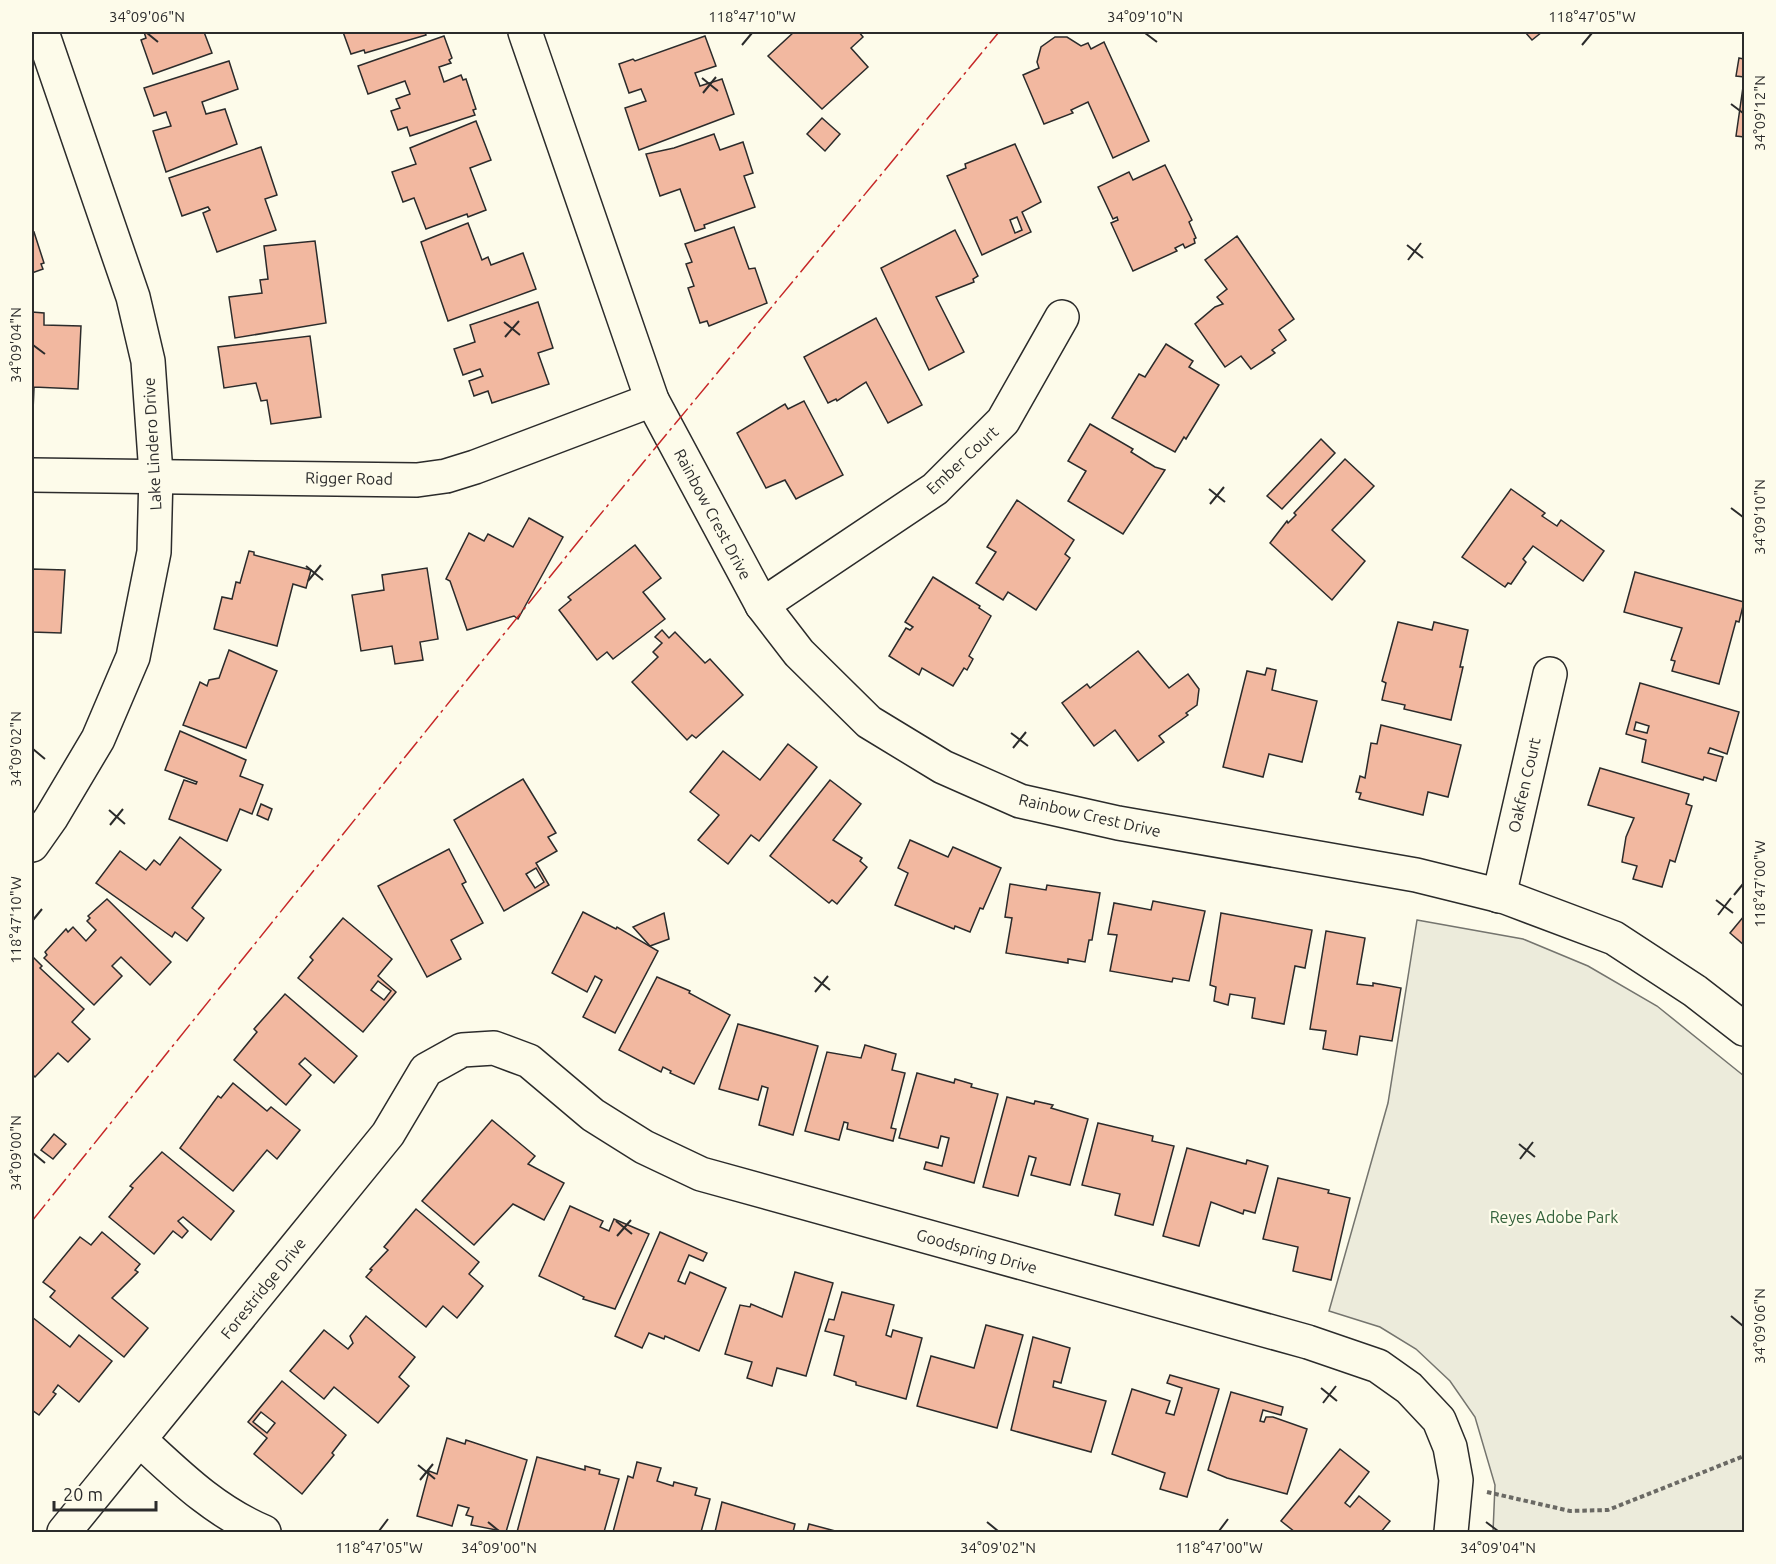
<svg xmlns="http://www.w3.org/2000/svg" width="1776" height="1564" font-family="Ubuntu,sans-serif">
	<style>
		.green { fill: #ecebdb; stroke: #74746e; stroke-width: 1.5 }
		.building { fill: #f2b8a0; stroke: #2b2b2b; stroke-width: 1.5; fill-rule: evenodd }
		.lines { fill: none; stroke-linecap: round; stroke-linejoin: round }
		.minor-casing { stroke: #2b2b2b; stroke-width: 36 }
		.path { stroke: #6a6964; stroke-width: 4; stroke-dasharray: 4.5 3; stroke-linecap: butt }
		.minor { stroke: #fdfbea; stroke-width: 33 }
		.power { stroke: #c62828; stroke-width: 1.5; stroke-dasharray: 21 4.5 3 4.5; stroke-linecap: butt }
		.ticks { fill: none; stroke: #2b2b2b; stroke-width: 2 }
		.labels { text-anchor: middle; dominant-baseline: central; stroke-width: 4.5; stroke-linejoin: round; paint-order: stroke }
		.street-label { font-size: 16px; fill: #2b2b2b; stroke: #fdfbea }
		.park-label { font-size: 16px; fill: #34623c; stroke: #fdfbea }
		.neatline { fill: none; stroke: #2b2b2b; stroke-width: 2 }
		.ticks-label { font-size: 15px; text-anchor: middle; fill: #2b2b2b }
	</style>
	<rect width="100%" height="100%" fill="#fdfbea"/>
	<polygon class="green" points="1417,920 1523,939 1588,966 1657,1006 1744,1076 1744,1532 1493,1532 1495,1485 1475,1417 1450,1381 1416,1349 1380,1327 1329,1311 1388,1103"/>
	<g class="building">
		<polygon points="144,32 204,32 212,53 153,74 141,40 146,38"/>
		<polygon points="343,32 425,32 426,35 365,53 364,50 351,54"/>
		<polygon points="794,32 859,32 863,37 851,48 868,67 822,109 768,56"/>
		<polygon points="1525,32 1542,32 1532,40"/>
		<polygon points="444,36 452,58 449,60 451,63 439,67 444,82 461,75 463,80 466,79 476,109 473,110 475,115 410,136 407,127 398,130 391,111 400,108 396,99 410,94 405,81 368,94 358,66"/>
		<polygon points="705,36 716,66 695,73 700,86 722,79 734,114 639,150 625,108 646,101 641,89 629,93 619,64 633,59 635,61"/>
		<polygon points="1055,37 1067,37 1081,46 1088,43 1091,49 1104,42 1149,141 1113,158 1088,102 1071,110 1073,113 1044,124 1023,75 1039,68 1037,62 1041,47"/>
		<polygon points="1739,58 1744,59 1744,77 1736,76"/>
		<polygon points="229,61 238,89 202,102 206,114 225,109 237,144 166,172 153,131 171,126 166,112 154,116 144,88"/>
		<polygon points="1744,80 1744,137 1736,136"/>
		<polygon points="822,118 840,134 825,151 807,134"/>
		<polygon points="476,121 491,160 470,168 486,210 468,217 467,214 426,229 414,198 403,202 392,172 416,164 410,148"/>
		<polygon points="714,134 720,150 743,142 753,173 744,176 755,207 704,225 705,228 695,231 680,189 660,196 646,154 674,148"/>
		<path d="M1015,144L1041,202L1022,212L1031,232L982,255L947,176L966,168L965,164ZM1017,217L1022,230L1015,233L1010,220Z"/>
		<polygon points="261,147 277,195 265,199 276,230 217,252 203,213 210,210 208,207 182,216 169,178"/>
		<polygon points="1165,165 1192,220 1189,222 1196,238 1194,239 1195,243 1185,248 1183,244 1175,248 1177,251 1133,271 1111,223 1118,220 1117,217 1113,219 1098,187 1129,172 1133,180"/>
		<polygon points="468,223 482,260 488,257 491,265 523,253 536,289 448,321 421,242"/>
		<polygon points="734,227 749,269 755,268 767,303 709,326 707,321 700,323 688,288 694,286 686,264 692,262 685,244"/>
		<polygon points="955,230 978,276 973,279 974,282 936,297 964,352 929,370 881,268"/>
		<polygon points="34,232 44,263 41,264 43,269 32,273 32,233"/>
		<polygon points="1237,236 1294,319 1279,330 1286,340 1272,350 1275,353 1251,369 1241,356 1225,367 1195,324 1215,307 1223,304 1217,297 1227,289 1205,260"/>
		<polygon points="315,241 326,323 235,338 229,297 262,293 260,280 268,279 264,246"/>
		<polygon points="538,302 553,348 538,353 549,384 492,403 488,391 474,396 469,381 483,376 480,369 463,375 454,349 475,342 470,325"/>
		<polygon points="32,312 44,313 44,325 81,326 78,389 34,387 33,411"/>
		<polygon points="876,318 922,405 888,423 866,382 837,401 836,399 828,403 804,357"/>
		<polygon points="310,336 321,417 271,424 267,400 261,401 256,383 224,388 218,347"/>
		<polygon points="1166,344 1193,361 1189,367 1219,385 1186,439 1184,437 1175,452 1112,418 1139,374 1145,377"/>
		<polygon points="804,401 843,475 796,499 785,480 766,488 737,433 785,404 788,409"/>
		<polygon points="1090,424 1133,449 1131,452 1155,467 1165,470 1123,534 1068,501 1086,471 1068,461"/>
		<polygon points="1321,439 1335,453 1282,509 1267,496"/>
		<polygon points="1345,459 1374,486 1332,530 1365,561 1332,600 1270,543 1287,521 1288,523 1296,515 1294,513"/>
		<polygon points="1511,489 1545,513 1542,516 1557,526 1561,520 1604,551 1583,581 1533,546 1523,559 1526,562 1511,584 1508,583 1505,587 1462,557"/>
		<polygon points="1017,500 1074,540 1065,554 1070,558 1036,610 1008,592 1003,600 976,583 996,552 987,547"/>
		<polygon points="529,518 563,537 518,619 514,616 467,630 450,581 446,579 469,533 484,541 488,534 513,547"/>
		<polygon points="635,545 661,578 643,592 665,619 613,659 607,652 597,660 559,610 571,600 568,597"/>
		<polygon points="249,551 254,552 254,555 311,570 306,588 293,584 277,646 214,629 222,597 232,599 236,582 240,583"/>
		<polygon points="427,568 438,639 420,642 423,660 395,664 392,646 361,651 352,595 384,590 382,575"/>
		<polygon points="32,569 65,570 61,633 32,632"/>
		<polygon points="1635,572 1744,602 1739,622 1736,621 1719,684 1672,671 1675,661 1671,660 1682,628 1624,612"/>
		<polygon points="933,577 980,606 979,608 991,616 969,656 973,659 967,670 964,668 953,686 922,668 919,675 889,656 906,628 910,630 913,627 905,622"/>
		<polygon points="1398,622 1432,630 1434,622 1468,630 1460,667 1463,667 1451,720 1404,709 1405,705 1382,700 1386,683 1382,681"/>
		<polygon points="662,630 669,638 675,632 705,663 710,659 743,695 696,738 692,735 687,740 632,682 658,657 653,652 662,643 655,637"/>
		<polygon points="229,650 277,671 246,748 183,725 200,682 207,686 209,680 219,678"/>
		<polygon points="1138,651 1169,688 1188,674 1199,689 1197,705 1186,713 1188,715 1159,736 1164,742 1138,761 1115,730 1094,746 1062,703 1087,684 1090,688"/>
		<polygon points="1267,668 1276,670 1272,690 1317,701 1302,762 1269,754 1263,777 1223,767 1247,671 1265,675"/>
		<path d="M1640,683L1739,712L1727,754L1710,748L1708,753L1723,757L1716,781L1704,777L1703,780L1642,762L1646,740L1626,734ZM1636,722L1649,726L1647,733L1634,730Z"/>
		<polygon points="1381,725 1461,745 1448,797 1428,792 1423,815 1359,799 1361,793 1356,792 1360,776 1365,778 1371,743 1377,744"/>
		<polygon points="180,731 246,760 240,776 263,785 252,814 240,809 227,841 169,819 184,780 196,784 197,782 165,770"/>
		<polygon points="788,744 817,767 759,841 751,835 728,864 698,840 719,815 690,792 723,751 760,780"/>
		<polygon points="1600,768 1689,794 1686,804 1692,806 1675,862 1670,860 1662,887 1633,879 1637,866 1622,862 1626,837 1634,818 1588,805"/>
		<path d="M523,779L556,833L548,837L557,851L536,863L549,885L504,911L454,820ZM536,868L544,882L535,888L526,874Z"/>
		<polygon points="830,780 861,804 833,840 862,858 860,861 867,867 837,904 832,900 829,903 770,856"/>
		<polygon points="261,804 272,809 268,820 257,815"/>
		<polygon points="180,837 221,870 192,908 204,918 187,941 175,932 172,937 96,883 120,851 146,870 154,860 160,865"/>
		<polygon points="910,840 948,857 953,847 1001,868 983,909 980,908 970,932 955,926 954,929 895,905 908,873 898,868"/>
		<polygon points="449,849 466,882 462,884 483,923 451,940 461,959 427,977 378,886"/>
		<polygon points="1010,884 1046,890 1047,885 1100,893 1092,940 1089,940 1085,962 1068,959 1068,963 1006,953 1012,918 1005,917"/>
		<polygon points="107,899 171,962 150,985 121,957 112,966 122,976 94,1005 44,958 47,955 45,952 66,929 68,932 73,927 86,941 96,930 87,921 90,918 88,916"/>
		<polygon points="1153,901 1205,911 1189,981 1173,978 1172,982 1110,971 1117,935 1108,934 1114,903 1151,910"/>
		<polygon points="583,912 616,929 617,927 658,951 615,1033 583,1017 602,980 595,976 587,992 552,973"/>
		<polygon points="664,913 669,939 650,946 633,927"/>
		<polygon points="1221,913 1312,930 1305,968 1295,966 1284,1024 1252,1018 1255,998 1230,994 1228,1005 1214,1001 1216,987 1210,985"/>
		<polygon points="1744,916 1744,945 1730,933"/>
		<path d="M343,918L392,959L378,976L396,992L363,1032L298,978L313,960L310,957ZM378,981L391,991L384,1000L371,990Z"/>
		<polygon points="1326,931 1365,938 1357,984 1373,986 1373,983 1401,988 1392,1041 1360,1036 1357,1055 1323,1049 1326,1031 1310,1029"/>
		<polygon points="34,958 42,966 40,968 84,1009 72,1022 90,1039 68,1062 58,1053 35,1077 32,1074 32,960"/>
		<polygon points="657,977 690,991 689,993 730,1015 694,1084 670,1073 671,1071 663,1067 661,1072 619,1050"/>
		<polygon points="285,994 357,1056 334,1083 305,1058 299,1064 311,1075 286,1105 234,1060 257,1032 254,1029"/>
		<polygon points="738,1024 818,1046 793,1135 759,1125 768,1088 762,1086 758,1100 719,1089"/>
		<polygon points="865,1045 896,1054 892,1070 905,1073 891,1128 896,1129 893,1141 847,1129 848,1123 844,1122 839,1140 805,1131 827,1052 861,1058"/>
		<polygon points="917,1073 954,1083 955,1079 972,1084 971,1087 998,1094 974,1183 924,1169 926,1162 942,1166 949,1138 941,1136 938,1148 899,1138"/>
		<polygon points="233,1083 267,1111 271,1107 300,1130 277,1159 267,1150 233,1191 180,1148 218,1096 221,1098"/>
		<polygon points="1007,1097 1034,1104 1035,1101 1053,1105 1051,1108 1088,1119 1070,1185 1031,1175 1036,1158 1029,1156 1018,1196 983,1187"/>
		<polygon points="492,1120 535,1156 528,1164 564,1183 544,1220 513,1204 474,1245 422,1201"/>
		<polygon points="1098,1123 1153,1136 1152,1141 1174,1146 1153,1225 1115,1215 1120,1194 1082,1185"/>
		<polygon points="54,1134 66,1144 53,1159 41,1150"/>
		<polygon points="1187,1148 1246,1164 1247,1160 1268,1166 1255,1213 1244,1210 1243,1214 1211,1202 1199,1246 1163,1236"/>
		<polygon points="162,1152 234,1211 211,1240 183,1217 178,1221 188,1231 182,1238 173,1231 154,1254 109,1217 133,1188 130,1186"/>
		<polygon points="1278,1178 1329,1190 1328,1193 1350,1198 1331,1280 1293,1271 1298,1247 1263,1239"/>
		<polygon points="570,1206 603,1221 600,1227 609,1231 614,1219 649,1234 615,1309 583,1299 584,1297 539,1276"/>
		<polygon points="416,1209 479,1262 469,1274 483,1286 457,1318 443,1306 426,1327 366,1277 372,1270 370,1269 388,1250 384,1247"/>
		<polygon points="102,1232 140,1264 135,1270 138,1272 112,1298 148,1328 124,1357 50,1297 55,1291 43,1282 80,1237 91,1245"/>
		<polygon points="660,1232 707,1253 703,1261 689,1255 678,1281 685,1284 690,1272 726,1288 699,1351 665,1336 664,1339 649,1333 642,1348 615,1336"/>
		<polygon points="795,1272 833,1283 806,1376 777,1368 772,1386 747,1378 752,1362 725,1354 740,1305 750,1307 751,1304 782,1317"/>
		<polygon points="842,1292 894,1305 886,1335 891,1337 893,1330 922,1338 906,1399 856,1385 856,1382 834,1375 844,1336 825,1331 829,1319 834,1320"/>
		<polygon points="366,1316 415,1357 399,1377 409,1386 378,1423 334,1387 324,1399 290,1371 324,1330 348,1349 353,1343 350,1336"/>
		<polygon points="32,1317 70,1347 79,1335 112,1361 79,1402 58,1385 53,1392 56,1394 39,1415 32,1410"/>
		<polygon points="986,1325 1023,1335 997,1428 917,1406 931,1356 974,1368"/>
		<polygon points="1033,1337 1070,1348 1061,1383 1054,1381 1053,1387 1106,1401 1091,1452 1011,1430"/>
		<polygon points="1170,1375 1219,1389 1187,1497 1160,1489 1165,1473 1112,1454 1132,1389 1170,1401 1166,1413 1174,1415 1182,1388 1167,1383"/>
		<path d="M282,1381L346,1435L332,1453L334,1455L302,1494L254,1454L267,1438L248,1422ZM261,1412L275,1423L267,1433L253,1422Z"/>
		<polygon points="1231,1392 1283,1407 1281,1415 1263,1410 1260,1421 1264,1422 1266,1417 1273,1417 1307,1429 1287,1494 1227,1478 1208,1470"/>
		<polygon points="447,1438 465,1444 466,1440 527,1460 506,1532 471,1525 473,1517 466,1515 469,1508 458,1505 452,1526 417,1516 429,1471 437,1474"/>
		<polygon points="1340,1449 1369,1472 1345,1503 1350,1507 1359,1496 1390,1521 1381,1532 1295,1532 1281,1521"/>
		<polygon points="537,1457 585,1470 585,1466 600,1470 599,1474 619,1479 604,1532 517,1532"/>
		<polygon points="637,1462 661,1468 657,1481 673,1486 674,1482 697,1488 695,1495 710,1499 701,1532 613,1532 628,1476 633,1478"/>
		<polygon points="722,1502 795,1524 793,1532 715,1532"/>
		<polygon points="809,1524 839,1532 807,1532"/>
	</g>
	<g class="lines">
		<g class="minor-casing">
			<g id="minor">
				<polyline points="525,32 652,400 762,605 799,653 869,722 943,767 1020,801 1118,823 1416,875 1505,897 1614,938 1695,991 1744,1029"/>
				<polyline points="32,475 417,480 446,476 475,467 652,400"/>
				<polyline points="762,605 935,489 1003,421 1062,317"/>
				<polyline points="32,845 51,818 98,739 133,657 154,552 156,474 148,361 133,297 42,32"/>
				<polyline points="1499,896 1550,674"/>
				<path d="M140,1440C179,1476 214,1511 264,1532"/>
				<polyline points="64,1532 388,1134 426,1070 462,1050 494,1048 529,1061 593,1115 644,1147 701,1174 1308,1342 1378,1366 1409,1388 1439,1420 1450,1447 1456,1480 1451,1532"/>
			</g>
		</g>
		<polyline class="path" points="1487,1492 1570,1511 1608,1510 1744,1456"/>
		<use href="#minor" class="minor"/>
		<polyline class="power" points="32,1221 594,522 999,32"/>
	</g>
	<path class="ticks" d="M147,33L158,42M1145,33L1157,42M742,45L752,33M1582,45L1592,33M702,78L718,91M703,93L716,77M1731,104L1743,113M1407,245L1423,258M1408,260L1421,243M504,322L520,335M505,337L519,321M33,345L45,354M1209,489L1225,502M1210,504L1224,487M1731,508L1743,517M306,566L323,580M308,581L321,565M1011,733L1028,746M1013,748L1026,732M33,749L45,759M109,810L125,824M110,825L123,809M1734,895L1743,884M1716,900L1733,913M1718,915L1731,898M33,920L42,909M814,977L830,990M815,992L828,976M1519,1144L1535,1157M33,1153L45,1163M1520,1159L1533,1142M616,1221L632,1234M617,1236L631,1220M1731,1316L1743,1326M1321,1388L1337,1401M1323,1403L1336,1386M418,1465L435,1479M420,1480L433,1464M488,1522L499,1531M987,1522L998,1531M1486,1522L1498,1531M379,1531L388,1519M1219,1531L1228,1519"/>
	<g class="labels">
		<g class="street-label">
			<text transform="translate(152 444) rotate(-93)">Lake Lindero Drive</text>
			<text transform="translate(962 460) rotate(-43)">Ember Court</text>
			<text transform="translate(349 478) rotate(1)">Rigger Road</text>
			<text transform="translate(713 514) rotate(62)">Rainbow Crest Drive</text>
			<text transform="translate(1524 785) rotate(-77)">Oakfen Court</text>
			<text transform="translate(1090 815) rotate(13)">Rainbow Crest Drive</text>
			<text transform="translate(977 1251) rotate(16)">Goodspring Drive</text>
			<text transform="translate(263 1288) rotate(-51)">Forestridge Drive</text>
		</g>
		<g class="park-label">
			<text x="1554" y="1217">Reyes Adobe Park</text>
		</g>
	</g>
	<rect width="1776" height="1564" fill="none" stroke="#fdfbea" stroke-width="66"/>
	<path d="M54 1501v9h102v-9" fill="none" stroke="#2b2b2b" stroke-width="3"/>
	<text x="63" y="1501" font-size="18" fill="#2b2b2b" stroke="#fdfbea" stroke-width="4.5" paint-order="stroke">20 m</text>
	<rect x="33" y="33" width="1710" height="1498" class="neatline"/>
	<g class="ticks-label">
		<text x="147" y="22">34°09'06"N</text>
		<text x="752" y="22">118°47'10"W</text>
		<text x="1145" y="22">34°09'10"N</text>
		<text x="1592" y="22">118°47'05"W</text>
		<text transform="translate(1760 113) rotate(-90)" y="5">34°09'12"N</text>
		<text transform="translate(16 345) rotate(-90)" y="5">34°09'04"N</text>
		<text transform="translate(1760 517) rotate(-90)" y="5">34°09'10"N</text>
		<text transform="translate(16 749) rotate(-90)" y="5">34°09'02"N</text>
		<text transform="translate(1760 884) rotate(-90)" y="5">118°47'00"W</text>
		<text transform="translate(16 920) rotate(-90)" y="5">118°47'10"W</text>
		<text transform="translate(16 1153) rotate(-90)" y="5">34°09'00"N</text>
		<text transform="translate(1760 1326) rotate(-90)" y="5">34°09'06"N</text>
		<text x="379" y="1553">118°47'05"W</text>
		<text x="499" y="1553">34°09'00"N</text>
		<text x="998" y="1553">34°09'02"N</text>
		<text x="1219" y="1553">118°47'00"W</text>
		<text x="1498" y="1553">34°09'04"N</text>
	</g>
</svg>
